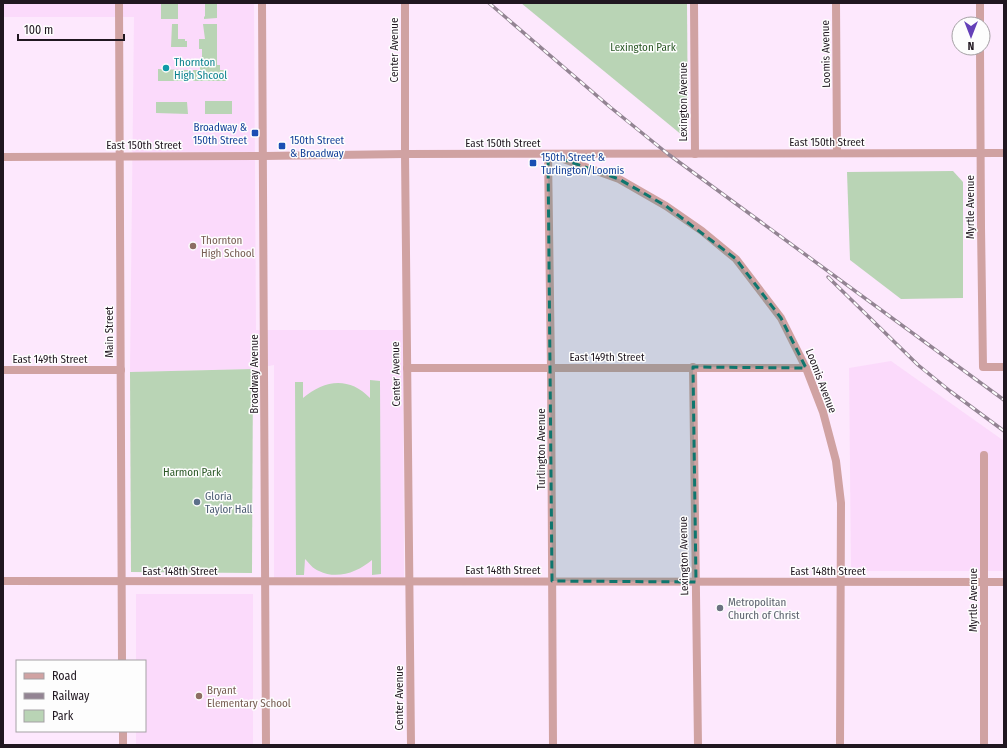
<svg xmlns="http://www.w3.org/2000/svg" width="1007" height="748" font-family="'Fira Sans Condensed',sans-serif">
	<style>
		.built { fill: #fbdafb }
		.green { fill: #b9d4b5 }
		.lines { fill: none; stroke-linecap: round; stroke-linejoin: round }
		.minor { stroke: #d0a2a2; stroke-width: 8 }
		.rail-casing { stroke: #938493; stroke-width: 3.5 }
		.rail { stroke: #fdfdfd; stroke-width: 2; stroke-dasharray: 6; stroke-linecap: butt }
		.marked { fill: #0f766e; fill-opacity: 0.2; stroke: #0f766e; stroke-width: 3; stroke-dasharray: 8 5; stroke-linejoin: round }
		.culture-dot { fill: #0f9aa8; stroke: #fdfdfd; stroke-width: 1.5 }
		.transit-dot { fill: #1a4fb4; stroke: #fdfdfd; stroke-width: 1.5 }
		.education-dot { fill: #8d6e63; stroke: #fdfdfd; stroke-width: 1.5 }
		.service-dot { fill: #5c6f8a; stroke: #fdfdfd; stroke-width: 1.5 }
		.worship-dot { fill: #6b7280; stroke: #fdfdfd; stroke-width: 1.5 }
		.labels { text-anchor: middle; dominant-baseline: central; stroke-width: 3; stroke-linejoin: round; paint-order: stroke }
		.park-label { font-size: 11px; fill: #2b5826; stroke: #fdfdfd }
		.street-label { font-size: 11px; fill: #201720; stroke: #fdfdfd }
		.culture-label { font-size: 11px; fill: #0d838f; stroke: #fdfdfd; text-anchor: start }
		.transit-label { font-size: 11px; fill: #164399; stroke: #fdfdfd; text-anchor: start }
		.education-label { font-size: 11px; fill: #785e54; stroke: #fdfdfd; text-anchor: start }
		.service-label { font-size: 11px; fill: #4e5e75; stroke: #fdfdfd; text-anchor: start }
		.worship-label { font-size: 11px; fill: #5b616d; stroke: #fdfdfd; text-anchor: start }
	</style>
	<rect width="100%" height="100%" fill="#fde8fd"/>
	<g class="built">
		<polygon points="3,3 254,3 256,330 403,330 404,578 274,579 274,365 253,369 130,372 134,17 3,17"/>
		<polygon points="891,361 1004,441 1004,571 851,571 849,368"/>
		<polygon points="136,594 253,594 253,745 136,745 136,731 145,731 145,661 136,661"/>
	</g>
	<g class="green">
		<polygon points="161,3 185,3 178,4 178,19 161,19"/>
		<polygon points="198,3 217,3 217,18 204,19 204,17 205,16 205,4"/>
		<polygon points="521,3 687,3 688,140"/>
		<polygon points="172,24 178,24 178,39 185,39 185,41 187,41 187,47 171,47"/>
		<polygon points="203,24 217,24 217,65 220,65 220,70 226,70 226,81 193,81 193,70 200,70 200,66 202,66 202,49 199,49 199,39 205,39"/>
		<polygon points="158,69 188,70 188,81 158,81"/>
		<rect x="205" y="101" width="27" height="13"/>
		<polygon points="156,102 187,102 188,114 156,113"/>
		<polygon points="953,171 963,182 963,298 901,299 850,260 847,172"/>
		<polygon points="253,369 252,573 131,572 130,372"/>
		<path d="M370,380L380,381L381,574L372,575V560C358,572 337,580 319,571C313,569 309,563 305,559L304,575H296L295,382H303V398C324,380 349,376 370,398Z"/>
	</g>
	<g class="lines">
		<g class="minor">
			<polyline points="119,3 122,661"/>
			<polyline points="262,3 266,745"/>
			<polyline points="405,3 405,154 411,745"/>
			<polyline points="694,3 695,154"/>
			<polyline points="836,3 837,153"/>
			<polyline points="980,3 980,24"/>
			<polyline points="980,48 981,227 983,367 1004,367"/>
			<polyline points="548,154 551,368 553,745"/>
			<polyline points="555,156 619,179 666,206 702,231 736,259 781,318 806,368 823,412 836,461 841,503 840,745"/>
			<polyline points="3,157 264,156 405,154 1004,153"/>
			<polyline points="693,367 698,745"/>
			<polyline points="407,368 806,368"/>
			<polyline points="3,370 121,370"/>
			<polyline points="984,455 984,745"/>
			<polyline points="3,581 1004,582"/>
			<polyline points="123,731 123,745"/>
		</g>
		<g class="rail-casing">
			<g id="rail">
				<polyline points="489,3 610,107 668,154 1004,400"/>
				<polyline points="828,277 918,365 950,391 1004,431"/>
			</g>
		</g>
		<use href="#rail" class="rail"/>
	</g>
	<path class="marked" d="M548,154L619,179L666,206L736,259L781,318L806,368L693,367L696,582L552,581Z"/>
	<circle class="culture-dot" cx="166" cy="68" r="4"/>
	<g class="transit-dot">
		<rect x="251" y="129" width="8" height="8" rx="2"/>
		<rect x="278" y="142" width="8" height="8" rx="2"/>
		<rect x="529" y="159" width="8" height="8" rx="2"/>
	</g>
	<g class="education-dot">
		<circle cx="193" cy="246" r="4"/>
		<circle cx="199" cy="696" r="4"/>
	</g>
	<circle class="service-dot" cx="197" cy="502" r="4"/>
	<circle class="worship-dot" cx="720" cy="608" r="4"/>
	<g class="labels">
		<g class="park-label">
			<text x="643" y="47">Lexington Park</text>
			<text x="192" y="472">Harmon Park</text>
		</g>
		<g class="street-label">
			<text transform="translate(394 50) rotate(-90)">Center Avenue</text>
			<text transform="translate(826 54) rotate(-91)">Loomis Avenue</text>
			<text transform="translate(683 102) rotate(-90)">Lexington Avenue</text>
			<text x="827" y="142">East 150th Street</text>
			<text x="503" y="143">East 150th Street</text>
			<text x="144" y="145">East 150th Street</text>
			<text transform="translate(970 207) rotate(-90)">Myrtle Avenue</text>
			<text transform="translate(109 332) rotate(-90)">Main Street</text>
			<text x="607" y="357">East 149th Street</text>
			<text x="50" y="359">East 149th Street</text>
			<text transform="translate(254 374) rotate(-90)">Broadway Avenue</text>
			<text transform="translate(396 374) rotate(-91)">Center Avenue</text>
			<text transform="translate(821 381) rotate(69)">Loomis Avenue</text>
			<text transform="translate(541 449) rotate(-90)">Turlington Avenue</text>
			<text transform="translate(684 556) rotate(-91)">Lexington Avenue</text>
			<text x="503" y="570">East 148th Street</text>
			<text x="180" y="571">East 148th Street</text>
			<text x="828" y="571">East 148th Street</text>
			<text transform="translate(973 600) rotate(-90)">Myrtle Avenue</text>
			<text transform="translate(399 698) rotate(-90)">Center Avenue</text>
		</g>
		<g class="culture-label">
			<text x="174" y="62">Thornton<tspan x="174" dy="13">High Shcool</tspan></text>
		</g>
		<g class="transit-label">
			<text x="247" y="127" text-anchor="end">Broadway &amp;<tspan x="247" dy="13">150th Street</tspan></text>
			<text x="290" y="140">150th Street<tspan x="290" dy="13">&amp; Broadway</tspan></text>
			<text x="541" y="157">150th Street &amp;<tspan x="541" dy="13">Turlington/Loomis</tspan></text>
		</g>
		<g class="education-label">
			<text x="201" y="240">Thornton<tspan x="201" dy="13">High School</tspan></text>
			<text x="207" y="690">Bryant<tspan x="207" dy="13">Elementary School</tspan></text>
		</g>
		<g class="service-label">
			<text x="205" y="496">Gloria<tspan x="205" dy="13">Taylor Hall</tspan></text>
		</g>
		<g class="worship-label">
			<text x="728" y="602">Metropolitan<tspan x="728" dy="13">Church of Christ</tspan></text>
		</g>
	</g>
	<rect width="1007" height="748" fill="none" stroke="#201720" stroke-width="8"/>
	<rect x="16" y="660" width="130" height="72" fill="#fdfdfd" stroke="#a5a1a5"/>
	<rect x="24" y="673" width="20" height="6" fill="#d0a2a2" stroke="#a5a1a5"/>
	<text x="52" y="680" font-size="12" fill="#201720">Road</text>
	<rect x="24" y="693" width="20" height="6" fill="#938493" stroke="#a5a1a5"/>
	<text x="52" y="700" font-size="12" fill="#201720">Railway</text>
	<rect x="24" y="710" width="20" height="12" fill="#b9d4b5" stroke="#a5a1a5"/>
	<text x="52" y="720" font-size="12" fill="#201720">Park</text>
	<g transform="translate(971 36) rotate(180)"><circle r="19" fill="#fdfdfd" stroke="#a5a1a5"/>
	<path d="M0-3L7 15L0 10L-7 15Z" fill="#6440b8"/>
	<text y="-6" font-size="11" font-weight="bold" text-anchor="middle" fill="#201720">N</text>
	</g>
	<path d="M18 34v6h106v-6" fill="none" stroke="#201720" stroke-width="2"/>
	<text x="24" y="34" font-size="12" fill="#201720" stroke="#fdfdfd" stroke-width="3" paint-order="stroke">100 m</text>
</svg>
